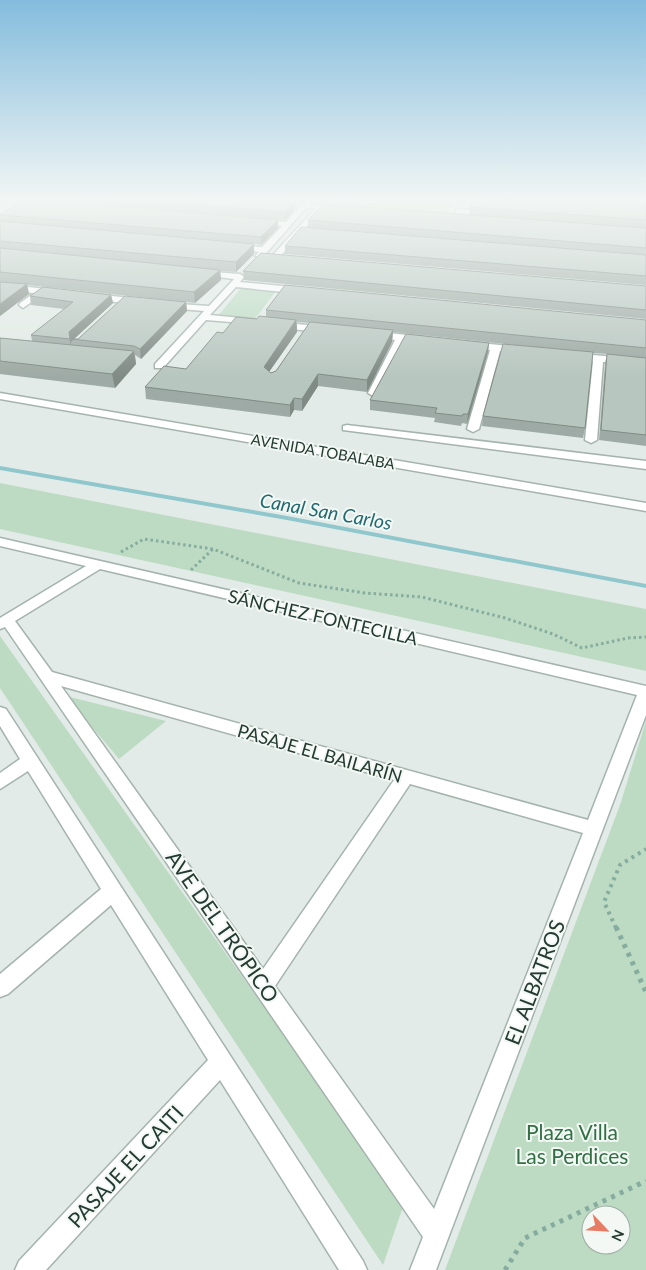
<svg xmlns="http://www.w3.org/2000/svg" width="646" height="1270" font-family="Lato,sans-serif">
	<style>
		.green { fill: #bddbc3; fill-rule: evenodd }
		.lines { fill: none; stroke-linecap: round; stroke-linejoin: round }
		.stream { fill: #8fc7cc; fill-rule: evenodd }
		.minor-casing { stroke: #a5b3ad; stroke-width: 3 }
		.path-far2 { stroke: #85ac9e; stroke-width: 3; stroke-dasharray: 2.5 3; stroke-linecap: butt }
		.path-far1 { stroke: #85ac9e; stroke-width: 4; stroke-dasharray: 3 4.5; stroke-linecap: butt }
		.path { stroke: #85ac9e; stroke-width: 5; stroke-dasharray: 4 5.5; stroke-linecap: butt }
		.minor { fill: #fff; fill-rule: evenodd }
		.wall { fill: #9eaaa5; fill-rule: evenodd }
		.shaded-wall { fill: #818b86 }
		.building { fill: #b8c6c0; stroke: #818b86 }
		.labels { text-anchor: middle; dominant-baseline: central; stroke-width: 4; stroke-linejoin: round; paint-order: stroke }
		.far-street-label { font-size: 15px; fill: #243b33; stroke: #f3f8f5 }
		.street-label { font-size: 18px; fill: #243b33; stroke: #f3f8f5 }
		.water-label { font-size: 19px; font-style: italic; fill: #226a72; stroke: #f3f8f5 }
		.near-street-label { font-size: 21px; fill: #243b33; stroke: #f3f8f5 }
		.near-park-label { font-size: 21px; fill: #316f45; stroke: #f3f8f5 }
	</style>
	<rect width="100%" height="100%" fill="#e2ebe7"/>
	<g class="green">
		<polygon points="319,199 455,199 447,214 316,204"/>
		<polygon points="241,288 276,291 255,319 218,316"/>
		<polygon points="0,483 646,609 646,671 0,529"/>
		<polygon points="0,636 404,1204 383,1265 0,688"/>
		<polygon points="66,696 166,721 119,759"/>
		<path d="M646,721V1270H445L620,805ZM591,1215H621V1245H591Z"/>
	</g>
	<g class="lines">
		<polygon class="stream" points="0,466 287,516 646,584 646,588 287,520 0,470"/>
		<g class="minor-casing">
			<g id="minor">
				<polygon points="8,199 41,201 44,203 41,205 10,203 7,201"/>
				<polygon points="306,199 313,199 309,204 345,208 341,210 322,209 278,259 271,257 315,209 306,208 262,258 255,256 259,252 229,247 233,245 262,247 282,226 258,223 255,223 255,219 286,222"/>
				<polygon points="457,209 490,212 494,214 490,216 454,213"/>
				<polygon points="198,271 240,274 244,277 240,282 302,288 306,291 302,294 236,287 210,315 252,319 255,320 255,324 206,320 163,368 155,368 155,364 204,311 168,308 165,307 165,303 209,306 234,279 201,275 197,273"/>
				<polygon points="0,284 56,290 60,293 56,296 43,294 23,308 19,305 20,303 34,293 0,290"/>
				<polygon points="94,294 140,299 144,302 140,305 91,299 91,295"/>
				<polygon points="277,322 327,327 332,330 327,333 274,327 272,325"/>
				<polygon points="372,331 424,337 429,340 424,343 404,341 378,393 373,396 368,393 395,340 369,336 367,334"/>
				<polygon points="469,342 520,347 525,350 520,353 500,351 479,429 473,432 467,429 490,350 466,347 466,343"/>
				<polygon points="573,353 646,360 646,366 603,362 597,440 591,443 585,440 593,361 570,358 568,356"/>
				<polygon points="0,393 646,503 646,511 0,399"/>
				<polygon points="347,425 646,461 646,469 343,430 343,426"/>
				<path d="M0,538L646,686V715L436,1270H410L423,1237L5,627L0,629V618L86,566L0,546ZM100,569L637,695L588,820L52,672L15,621ZM61,686L394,780L263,969ZM410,784L583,833L434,1209L275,986Z"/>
				<polygon points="0,707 6,709 363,1261 367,1270 339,1270 220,1080 46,1270 15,1270 19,1261 208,1060 111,905 8,994 0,997 0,974 101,889 28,771 0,789 0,773 20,759 0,726"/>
			</g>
		</g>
		<g class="path-far2">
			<polyline points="121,552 144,539 213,549 299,583 365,593 422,597 505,618 553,634 582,648 628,638 646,637"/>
			<polyline points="191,570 213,549"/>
		</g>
		<polyline class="path-far1" points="616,928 604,902 620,865 646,849"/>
		<g class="path">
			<polyline points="616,927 646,992"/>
			<polyline points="505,1270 525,1238 646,1181"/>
		</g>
		<use href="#minor" class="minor"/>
	</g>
	<g class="wall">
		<polygon points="38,199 296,199 296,203 295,205 295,209 285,220"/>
		<polygon points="646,199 646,285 285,254 285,246 308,227 308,220 469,215 470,207"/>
		<polygon points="0,214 278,220 278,228 261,245 254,244 254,254 236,272 220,271 221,280 195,303 27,285 29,294 0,316"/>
		<polygon points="243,271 646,286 646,319 244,280"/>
		<polygon points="111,295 113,303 73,339 78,339 186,302 187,311 141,359 135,355 136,364 115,388 0,374 0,338 32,341 31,335 64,309 31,305 30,296"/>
		<path d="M266,310L646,320V446L599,440L605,363L607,354L593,353L585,428L583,438L482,426L483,416L534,347L393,332L392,342L367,392L318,386L302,411L294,410L290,417L146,399L145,387L186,369L223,333L266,317ZM297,322L309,323L276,371L271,373L269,372L297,332Z"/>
		<polygon points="489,343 488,352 467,424 462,423 461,426 434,422 435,418 370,410 370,400"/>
	</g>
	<g class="shaded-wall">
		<polygon points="293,199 296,199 295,209 285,220 285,212"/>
		<polygon points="278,220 278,228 261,245 261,237"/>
		<polygon points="254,244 254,254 236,272 236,262"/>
		<polygon points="220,270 221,280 195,303 194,292"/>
		<polygon points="27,284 29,294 0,316 0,304"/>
		<polygon points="111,295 113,303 71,342 71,349 69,332"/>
		<polygon points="186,302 187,311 141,359 140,349"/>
		<polygon points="296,320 297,332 264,379 264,367"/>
		<polygon points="393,330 392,342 367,392 367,380"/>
		<polygon points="489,343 488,352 467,424 468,414"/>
		<polygon points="134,351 136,364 115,388 112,374"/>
		<polygon points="318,374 318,386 302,411 302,399"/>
		<polygon points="294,398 294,410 290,417 290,405"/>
	</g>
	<g class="building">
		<polygon points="24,199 32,199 278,220 261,237 0,215"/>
		<polygon points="125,199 293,199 291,201 295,202 285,212"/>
		<polygon points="474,199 646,199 646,220 470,207"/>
		<polygon points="323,204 646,228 646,248 308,220"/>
		<polygon points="0,221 254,244 236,262 0,241"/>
		<polygon points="301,227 646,255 646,276 285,246"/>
		<polygon points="0,248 220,270 194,292 0,272"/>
		<polygon points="261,253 646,286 646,310 243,271"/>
		<polygon points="0,282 27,284 0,304"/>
		<polygon points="285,285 646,320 646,348 266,310"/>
		<polygon points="43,287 111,295 69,332 70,339 31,335 73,302 30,296"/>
		<polygon points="125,296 186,302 140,349 134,346 72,339 78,339"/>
		<polygon points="259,316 296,320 264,367 271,373 276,371 310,322 393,330 367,380 318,374 302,399 294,398 290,405 145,387 164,366 186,369 217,332 223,333 236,317 257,319"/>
		<polygon points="406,334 489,343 468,414 463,414 462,416 435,413 437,408 370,400"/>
		<polygon points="0,338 134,351 112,374 0,361"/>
		<polygon points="503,344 593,352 585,428 483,416"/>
		<polygon points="607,354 646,358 646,435 601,430"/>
	</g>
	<linearGradient id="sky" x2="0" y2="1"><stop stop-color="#84bcdd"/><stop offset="0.53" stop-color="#f2f6f4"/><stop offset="1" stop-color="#f2f6f4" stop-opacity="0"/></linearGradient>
	<rect width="646" height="377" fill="url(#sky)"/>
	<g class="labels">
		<g class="far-street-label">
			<text transform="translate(323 451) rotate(10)">AVENIDA TOBALABA</text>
		</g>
		<g class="street-label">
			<text transform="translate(323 617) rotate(13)">SÁNCHEZ FONTECILLA</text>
			<text transform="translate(320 753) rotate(16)">PASAJE EL BAILARÍN</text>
		</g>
		<g class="water-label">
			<text transform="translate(326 511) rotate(10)">Canal San Carlos</text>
		</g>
		<g class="near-street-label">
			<text transform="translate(223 926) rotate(55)">AVE DEL TRÓPICO</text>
			<text transform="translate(534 982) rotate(-69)">EL ALBATROS</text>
			<text transform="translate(125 1166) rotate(-47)">PASAJE EL CAITI</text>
		</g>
		<g class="near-park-label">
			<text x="572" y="1131">Plaza Villa<tspan x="572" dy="24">Las Perdices</tspan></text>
		</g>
	</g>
	<g transform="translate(606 1230) rotate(115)"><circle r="24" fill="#f3f8f5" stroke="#a0aca7"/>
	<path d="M0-4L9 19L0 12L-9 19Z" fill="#e77c65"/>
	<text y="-8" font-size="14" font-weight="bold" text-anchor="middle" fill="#243b33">N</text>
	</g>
</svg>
